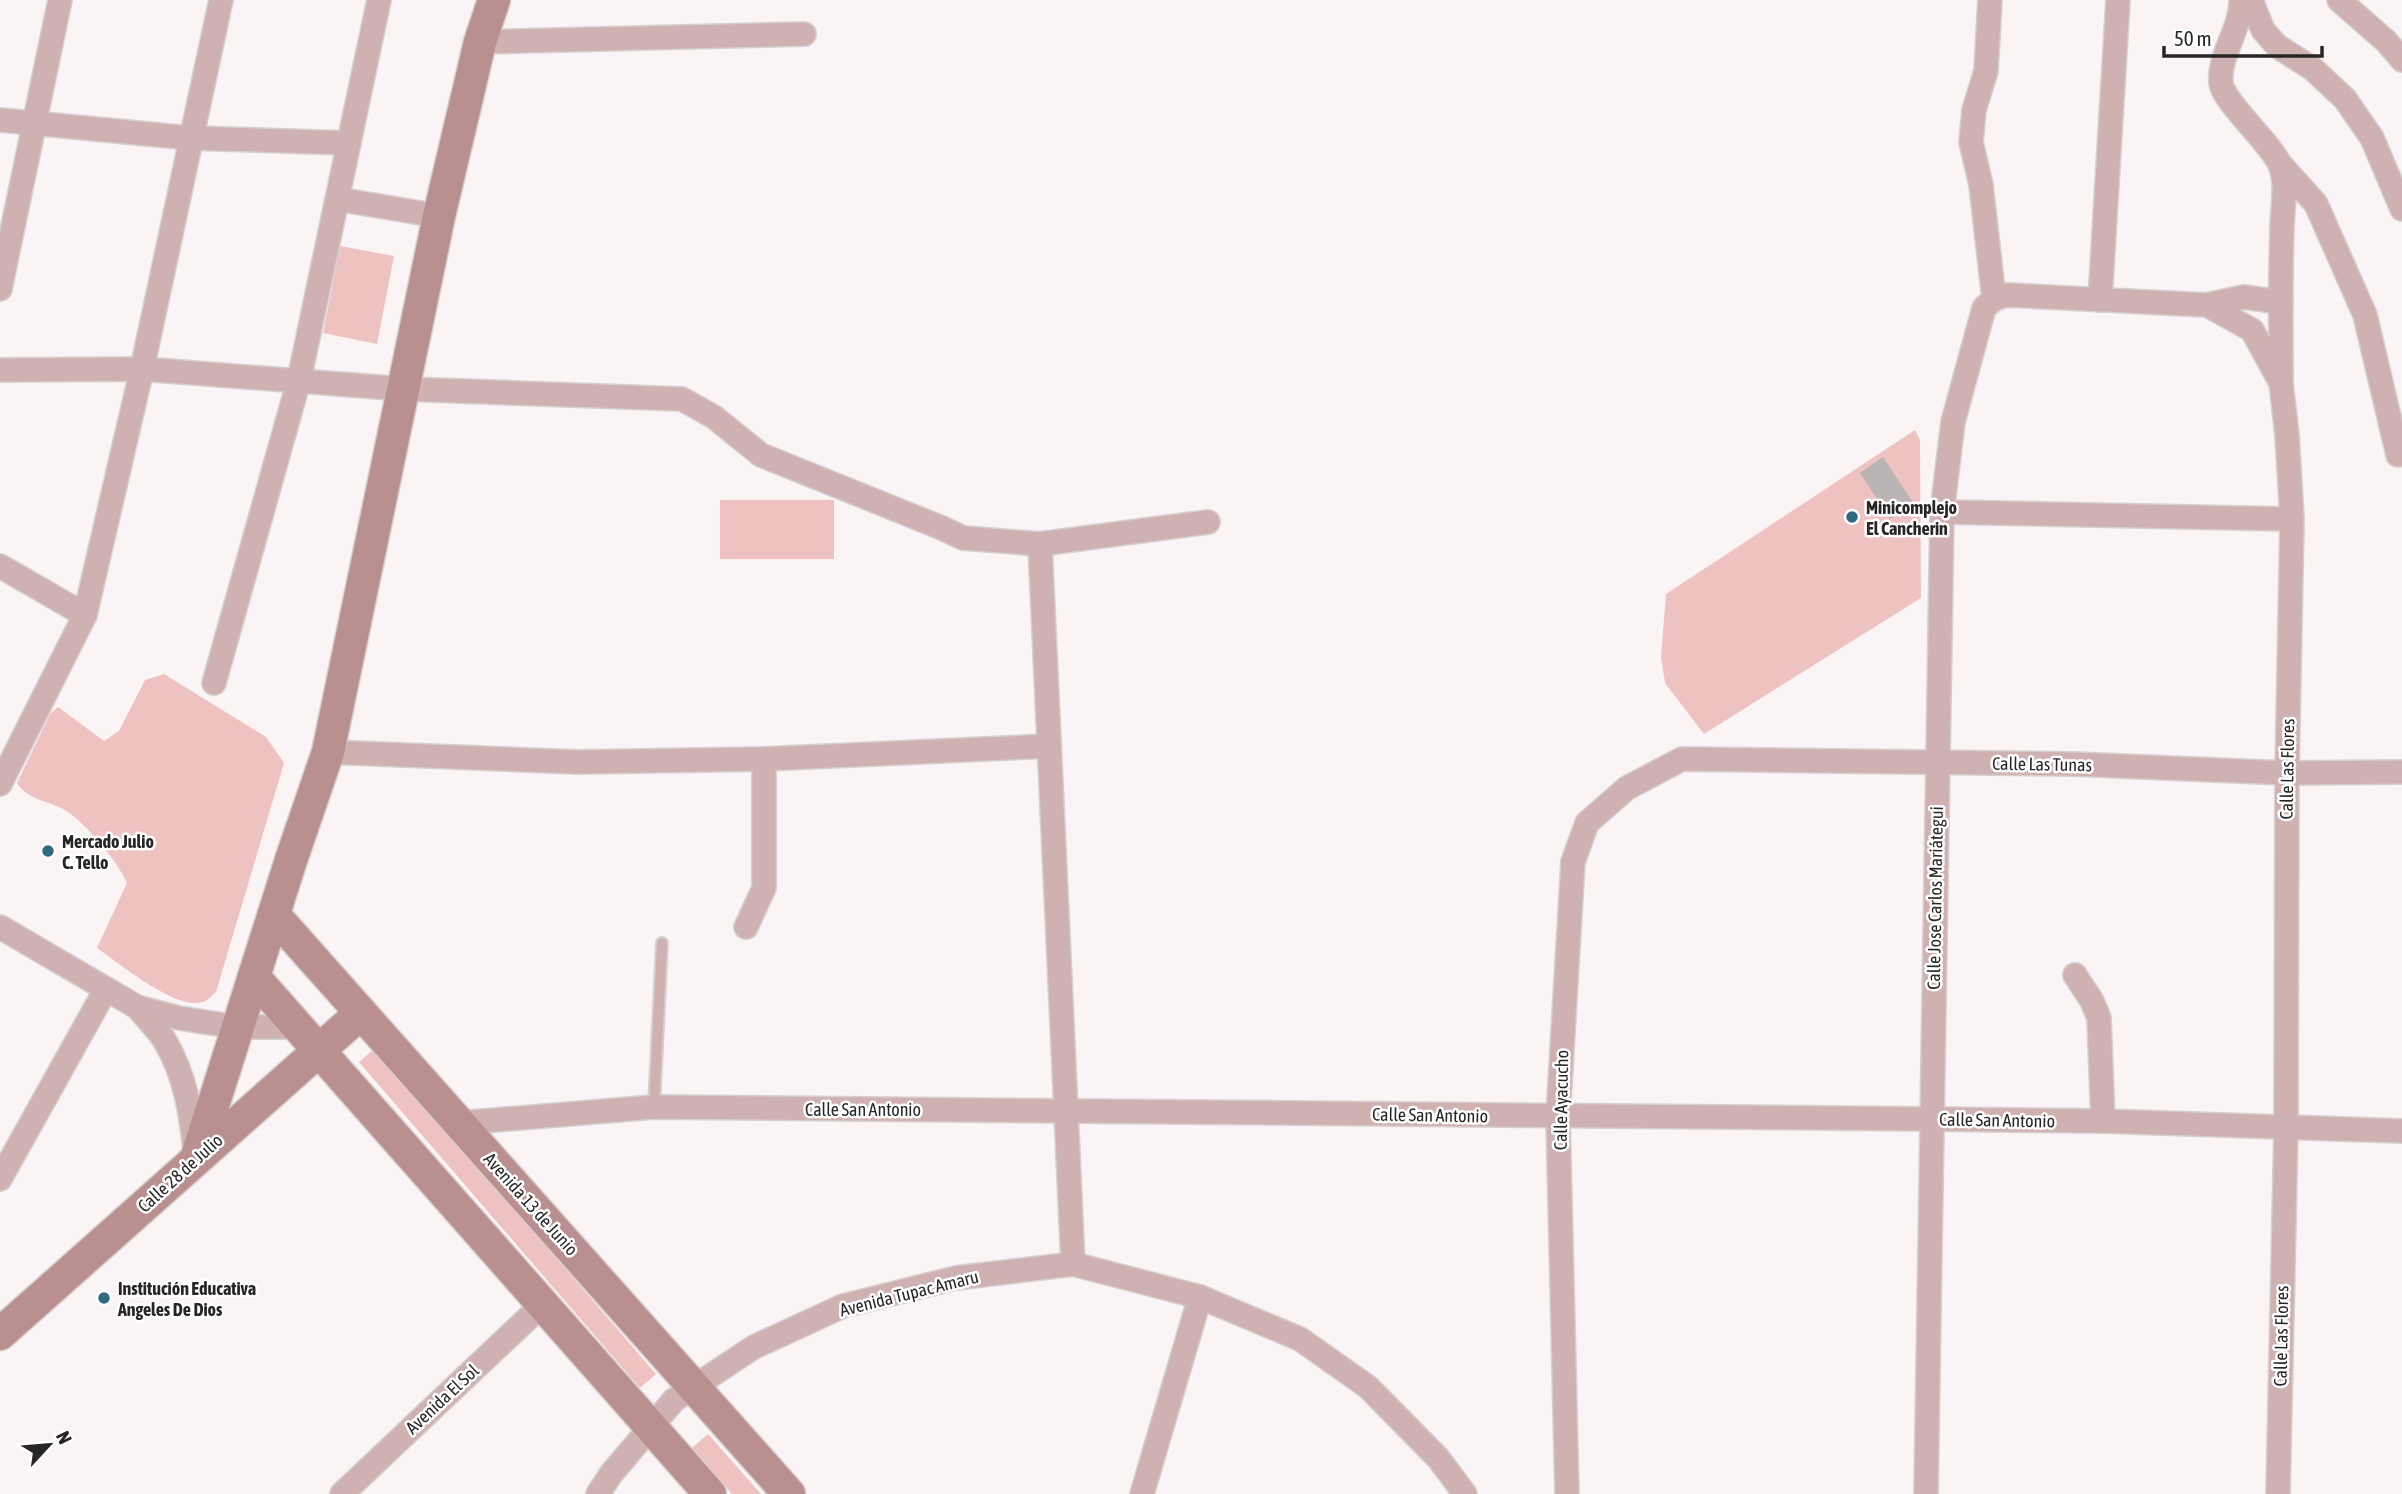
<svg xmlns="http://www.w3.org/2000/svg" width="2402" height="1494" font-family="'Asap Condensed',sans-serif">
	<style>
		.green { fill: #efc2c2 }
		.building { fill: #bbb4b4 }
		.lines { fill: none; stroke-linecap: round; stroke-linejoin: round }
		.lane-casing { stroke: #d5cfcf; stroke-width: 14 }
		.street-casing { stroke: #d5cfcf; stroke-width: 26 }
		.secondary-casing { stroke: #d5cfcf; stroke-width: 35 }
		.lane { stroke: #cfb1b1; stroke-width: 10 }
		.street { stroke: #cfb1b1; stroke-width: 23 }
		.secondary { stroke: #ba8f8f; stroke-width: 32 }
		.poi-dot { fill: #2f6982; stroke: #fff; stroke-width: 2.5 }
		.labels { text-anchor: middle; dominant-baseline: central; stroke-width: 5; stroke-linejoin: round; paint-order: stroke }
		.poi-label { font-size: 18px; font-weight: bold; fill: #272525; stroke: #fff; text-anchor: start }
		.street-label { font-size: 18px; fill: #272525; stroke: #fff }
	</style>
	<rect width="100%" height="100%" fill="#fbf4f4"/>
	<g class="green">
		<polygon points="340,246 394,256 377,344 323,333"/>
		<polygon points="1915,430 1920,440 1921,598 1704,734 1665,683 1661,657 1666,594"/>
		<rect x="720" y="500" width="114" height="59"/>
		<path d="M164,674L266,737L284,763L216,992C212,995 207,1001 203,1002C176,1011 119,963 97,948L127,883C118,862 90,829 72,815C56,801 28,802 17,783L50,714L58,707L104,741L119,731L145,680Z"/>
		<polygon points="375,1048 656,1374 640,1388 359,1062"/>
		<polygon points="708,1434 761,1494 732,1494 692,1448"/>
	</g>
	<polygon class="building" points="1883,457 1914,504 1890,519 1860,473"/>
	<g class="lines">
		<g class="lane-casing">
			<polyline id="lane" points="654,1107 662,943"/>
		</g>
		<g class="street-casing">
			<g id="street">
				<polyline points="1990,0 1986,71 1974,110 1971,142 1981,185 1994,299"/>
				<path d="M2241,0C2242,27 2218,56 2221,83C2223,102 2271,143 2280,165C2288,185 2282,209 2282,229C2280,279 2281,329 2281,380"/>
				<polyline points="2251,0 2263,30 2277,46 2313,69 2345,99 2372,138 2402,209"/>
				<polyline points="2339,0 2387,42 2402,60"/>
				<polyline points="480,42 804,34"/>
				<polyline points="0,120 190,138 349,143"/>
				<polyline points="2280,164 2316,204 2365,315 2398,455"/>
				<polyline points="337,199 439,216"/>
				<polyline points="0,289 60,0"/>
				<polyline points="2100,300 2118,0"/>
				<polyline points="2207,305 2243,297 2281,302"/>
				<polyline points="0,370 142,369 404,389 682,399 714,417 761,455 942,528 963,538 1040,544 1208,522"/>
				<polyline points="1942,512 2292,519"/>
				<polyline points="1040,544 1073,1264"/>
				<polyline points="0,566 85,615"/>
				<polyline points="214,683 299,380 379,0"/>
				<polyline points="328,752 577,762 764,759 1049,746"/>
				<polyline points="0,784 85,615 142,369 221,0"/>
				<polyline points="0,927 137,1007 179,1018 237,1027 297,1027"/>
				<polyline points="746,927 764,888 764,759"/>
				<polyline points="2075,975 2092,1001 2099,1018 2103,1121"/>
				<path d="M137,1007C146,1018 158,1029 165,1041C185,1075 191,1112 195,1150"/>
				<polyline points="459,1123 654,1107 1930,1119 2103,1121 2402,1131"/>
				<polyline points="0,1179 106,989"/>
				<polyline points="342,1494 543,1304"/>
				<polyline points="598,1494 611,1474 674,1400 754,1347 843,1306 956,1278 1073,1264 1200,1297 1300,1339 1368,1387 1438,1458 1465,1494"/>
				<polyline points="1142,1494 1200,1297"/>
				<polyline points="1567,1494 1558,1117 1573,862 1587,823 1627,788 1682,759 2072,764 2287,773 2402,772"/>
				<polyline points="1926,1494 1942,512 1953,422 1984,308 1994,299 2007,295 2207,305 2252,330 2281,383 2287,435 2292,519 2287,773 2286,1128 2278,1494"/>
			</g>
		</g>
		<g class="secondary-casing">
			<g id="secondary">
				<polyline points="274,915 789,1494"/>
				<polyline points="254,977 710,1494"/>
				<polyline points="196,1159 291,860 328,752 439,216 480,42 494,0"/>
				<polyline points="0,1334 361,1013"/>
			</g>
		</g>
		<use href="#lane" class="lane"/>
		<use href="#street" class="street"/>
		<use href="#secondary" class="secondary"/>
	</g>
	<g class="poi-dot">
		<circle cx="1852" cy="517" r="7"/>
		<circle cx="48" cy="851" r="7"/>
		<circle cx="104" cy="1298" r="7"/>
	</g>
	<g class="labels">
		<g class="poi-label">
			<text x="1866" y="507">Minicomplejo<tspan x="1866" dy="21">El Cancherin</tspan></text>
			<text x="62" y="841">Mercado Julio<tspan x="62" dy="21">C. Tello</tspan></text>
			<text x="118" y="1288">Institución Educativa<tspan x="118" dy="21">Angeles De Dios</tspan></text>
		</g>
		<g class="street-label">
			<text transform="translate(2042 764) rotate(1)">Calle Las Tunas</text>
			<text transform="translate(2287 769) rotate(-89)">Calle Las Flores</text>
			<text transform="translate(1935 898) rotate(-89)">Calle Jose Carlos Mariátegui</text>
			<text transform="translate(1561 1100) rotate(-89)">Calle Ayacucho</text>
			<text x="863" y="1109">Calle San Antonio</text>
			<text transform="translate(1430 1115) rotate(1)">Calle San Antonio</text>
			<text transform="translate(1997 1120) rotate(1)">Calle San Antonio</text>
			<text transform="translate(180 1173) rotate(-42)">Calle 28 de Julio</text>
			<text transform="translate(531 1204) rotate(48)">Avenida 13 de Junio</text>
			<text transform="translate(909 1293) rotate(-14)">Avenida Tupac Amaru</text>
			<text transform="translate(2281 1336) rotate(-89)">Calle Las Flores</text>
			<text transform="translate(442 1399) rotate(-43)">Avenida El Sol</text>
		</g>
	</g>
	<g transform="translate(49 1445) rotate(64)" stroke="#ffffff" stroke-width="5" paint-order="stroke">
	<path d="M0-5L12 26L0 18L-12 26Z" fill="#272525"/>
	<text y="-10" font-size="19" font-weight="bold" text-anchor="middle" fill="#272525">N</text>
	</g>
	<path d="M2164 46v10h158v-10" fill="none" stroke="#272525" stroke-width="3.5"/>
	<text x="2174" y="46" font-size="21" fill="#272525" stroke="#ffffff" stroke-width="5" paint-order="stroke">50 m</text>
</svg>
